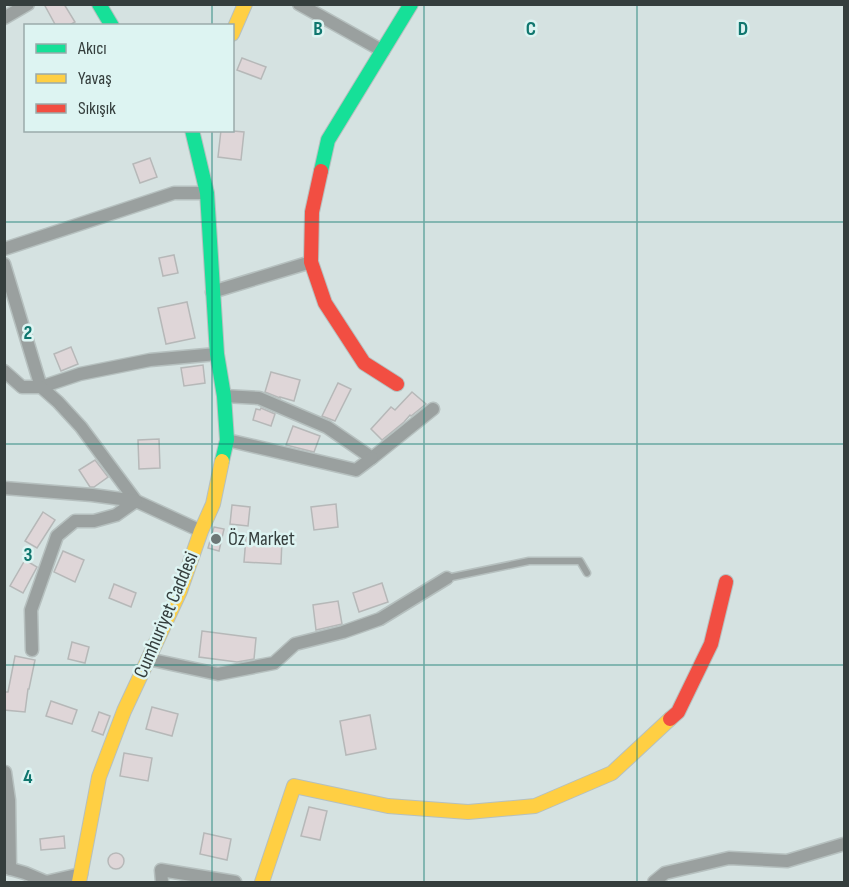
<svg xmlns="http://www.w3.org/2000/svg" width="849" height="887" font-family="'Sofia Sans Condensed',sans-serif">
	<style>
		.building { fill: #dfd6d8; stroke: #b6b8b8; stroke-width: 1.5 }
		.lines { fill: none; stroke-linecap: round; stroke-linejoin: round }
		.lane-casing { stroke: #b6c0bf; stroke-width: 9 }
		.street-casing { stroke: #b6c0bf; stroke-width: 15 }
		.fast-casing { stroke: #b6c0bf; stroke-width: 16 }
		.slow-casing { stroke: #b6c0bf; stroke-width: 16 }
		.jam-casing { stroke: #b6c0bf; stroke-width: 16 }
		.lane { stroke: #9aa09f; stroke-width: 6 }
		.street { stroke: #9aa09f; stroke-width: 12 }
		.fast { stroke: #16e098; stroke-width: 14 }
		.slow { stroke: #ffcf43; stroke-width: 14 }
		.jam { stroke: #f24e42; stroke-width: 14 }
		.grid { fill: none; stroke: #0f766e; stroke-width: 1.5; stroke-opacity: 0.55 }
		.poi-dot { fill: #6d7776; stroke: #ddf4f2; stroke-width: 2 }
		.labels { text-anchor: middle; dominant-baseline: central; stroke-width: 5; stroke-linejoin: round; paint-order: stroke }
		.poi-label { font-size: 20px; fill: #353e3d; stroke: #ddf4f2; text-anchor: start }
		.street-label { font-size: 20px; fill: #353e3d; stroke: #ddf4f2 }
		.grid-label { font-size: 20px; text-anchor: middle; font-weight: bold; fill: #0f766e; stroke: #ddf4f2; stroke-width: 5; stroke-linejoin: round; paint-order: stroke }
	</style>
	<rect width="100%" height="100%" fill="#d5e2e1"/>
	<g class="building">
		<polygon points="44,4 64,4 75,22 68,26 56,26"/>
		<polygon points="242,58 266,67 261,79 237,70"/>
		<polygon points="221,130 244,132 241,160 218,157"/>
		<polygon points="150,158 157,177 140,183 133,164"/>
		<polygon points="174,255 178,273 163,276 159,258"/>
		<polygon points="187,302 195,338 166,344 158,308"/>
		<polygon points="71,347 78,364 61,371 54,354"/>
		<polygon points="203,365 205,383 184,386 181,368"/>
		<polygon points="271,372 300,380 294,401 280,397 280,398 265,392"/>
		<polygon points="338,383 351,389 335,421 322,416"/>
		<polygon points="412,392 426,404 411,416 410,415 404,422 382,440 371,429 391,407 395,410"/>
		<polygon points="261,408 275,414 271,426 253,420 256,409 260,410"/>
		<polygon points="293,426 320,436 314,452 286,445"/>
		<polygon points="159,439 160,468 139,469 138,440"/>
		<polygon points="95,460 108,477 94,487 90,487 79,470"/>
		<polygon points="336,504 338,527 314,530 311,507"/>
		<polygon points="232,505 250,507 248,526 230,524"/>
		<polygon points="43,512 55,520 37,548 25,541"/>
		<polygon points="214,527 224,529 219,551 208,548"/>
		<polygon points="246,537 282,539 281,564 244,562"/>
		<polygon points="63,551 84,560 75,582 54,572"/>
		<polygon points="25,560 37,567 23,593 10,586"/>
		<polygon points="382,583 388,602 359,612 353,593"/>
		<polygon points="114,584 136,593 131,607 109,598"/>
		<polygon points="338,601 342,624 316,630 313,605"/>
		<polygon points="202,631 256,638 254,659 237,662 199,657"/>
		<polygon points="72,642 89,647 85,663 68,659"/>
		<polygon points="15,656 35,660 29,689 28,689 25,712 4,710 4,692 8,692"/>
		<polygon points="51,701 77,710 72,724 46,716"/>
		<polygon points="152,707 178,714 172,736 146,729"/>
		<polygon points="99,712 110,716 103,735 92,731"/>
		<polygon points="370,715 376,749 346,755 340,721"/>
		<polygon points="124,753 152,758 148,781 120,776"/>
		<polygon points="309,807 327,811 320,840 301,836"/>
		<polygon points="204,833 231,839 227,860 200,854"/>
		<polygon points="64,836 65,848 41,850 40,839"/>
		<circle cx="116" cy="861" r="8"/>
	</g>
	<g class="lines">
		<g class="lane-casing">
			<polyline id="lane" points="447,578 529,561 580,561 587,573"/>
		</g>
		<g class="street-casing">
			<g id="street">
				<polyline points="299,4 383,51"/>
				<polyline points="4,18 28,4"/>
				<polyline points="4,249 174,193 207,193"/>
				<polyline points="4,264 41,387 80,374 150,360 217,354"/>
				<polyline points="212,292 311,262"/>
				<polyline points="4,371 22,387 41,387 58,402 81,427 136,501 201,531"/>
				<polyline points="224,396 259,398 327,427 372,458 433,409"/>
				<polyline points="227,440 356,470 372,458"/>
				<polyline points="4,488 92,495 136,501 116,515 94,521 75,521 57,536 31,610 32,650"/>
				<polyline points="148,659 218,674 274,663 295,644 343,632 380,619 447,578"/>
				<polyline points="5,772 9,800 10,869"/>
				<polyline points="4,867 25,873 46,882 81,874"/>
				<polyline points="162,882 161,870 235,882"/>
				<polyline points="654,882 665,873 729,858 787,861 844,844"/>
			</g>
		</g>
		<g class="fast-casing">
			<g id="fast">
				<polyline points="99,4 112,26"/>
				<polyline points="192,130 207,193 217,354 224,396 227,440 222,461"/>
				<polyline points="321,171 328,140 411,4"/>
			</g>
		</g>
		<g class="slow-casing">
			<g id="slow">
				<polyline points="232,34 245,4"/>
				<polyline points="79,882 99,777 124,711 180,591 201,531 213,504 222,461"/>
				<polyline points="262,882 294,786 388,806 468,812 535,806 612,773 670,719"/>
			</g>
		</g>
		<g class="jam-casing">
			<g id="jam">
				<polyline points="321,171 312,212 311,262 325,303 364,363 397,384"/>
				<polyline points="670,719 678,712 711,644 726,582"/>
			</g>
		</g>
		<use href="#lane" class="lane"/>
		<use href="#street" class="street"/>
		<use href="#fast" class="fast"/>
		<use href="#slow" class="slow"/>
		<use href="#jam" class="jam"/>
	</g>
	<path class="grid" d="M212,4V26M424,4V882M637,4V882M212,130V882M4,222H844M4,444H844M4,665H844"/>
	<circle class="poi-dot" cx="216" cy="539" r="6"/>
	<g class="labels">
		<g class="poi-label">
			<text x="228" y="539">Öz Market</text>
		</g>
		<g class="street-label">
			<text transform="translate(166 615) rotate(-67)">Cumhuriyet Caddesi</text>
		</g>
	</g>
	<g class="grid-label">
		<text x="318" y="35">B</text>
		<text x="531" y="35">C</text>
		<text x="743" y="35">D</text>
		<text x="28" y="339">2</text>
		<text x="28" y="561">3</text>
		<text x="28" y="783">4</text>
	</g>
	<rect width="849" height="887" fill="none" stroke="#353e3d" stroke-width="12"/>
	<rect x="24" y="24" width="210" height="108" fill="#ddf4f2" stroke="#9aabaa" stroke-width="1.5"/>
	<rect x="36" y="44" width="30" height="9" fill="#16e098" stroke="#9aabaa" stroke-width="1.5"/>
	<text x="78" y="54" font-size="18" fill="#353e3d">Akıcı</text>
	<rect x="36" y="74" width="30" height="9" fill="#ffcf43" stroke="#9aabaa" stroke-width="1.5"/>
	<text x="78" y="84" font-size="18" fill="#353e3d">Yavaş</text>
	<rect x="36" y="104" width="30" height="9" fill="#f24e42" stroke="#9aabaa" stroke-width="1.5"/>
	<text x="78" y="114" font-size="18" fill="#353e3d">Sıkışık</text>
</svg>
